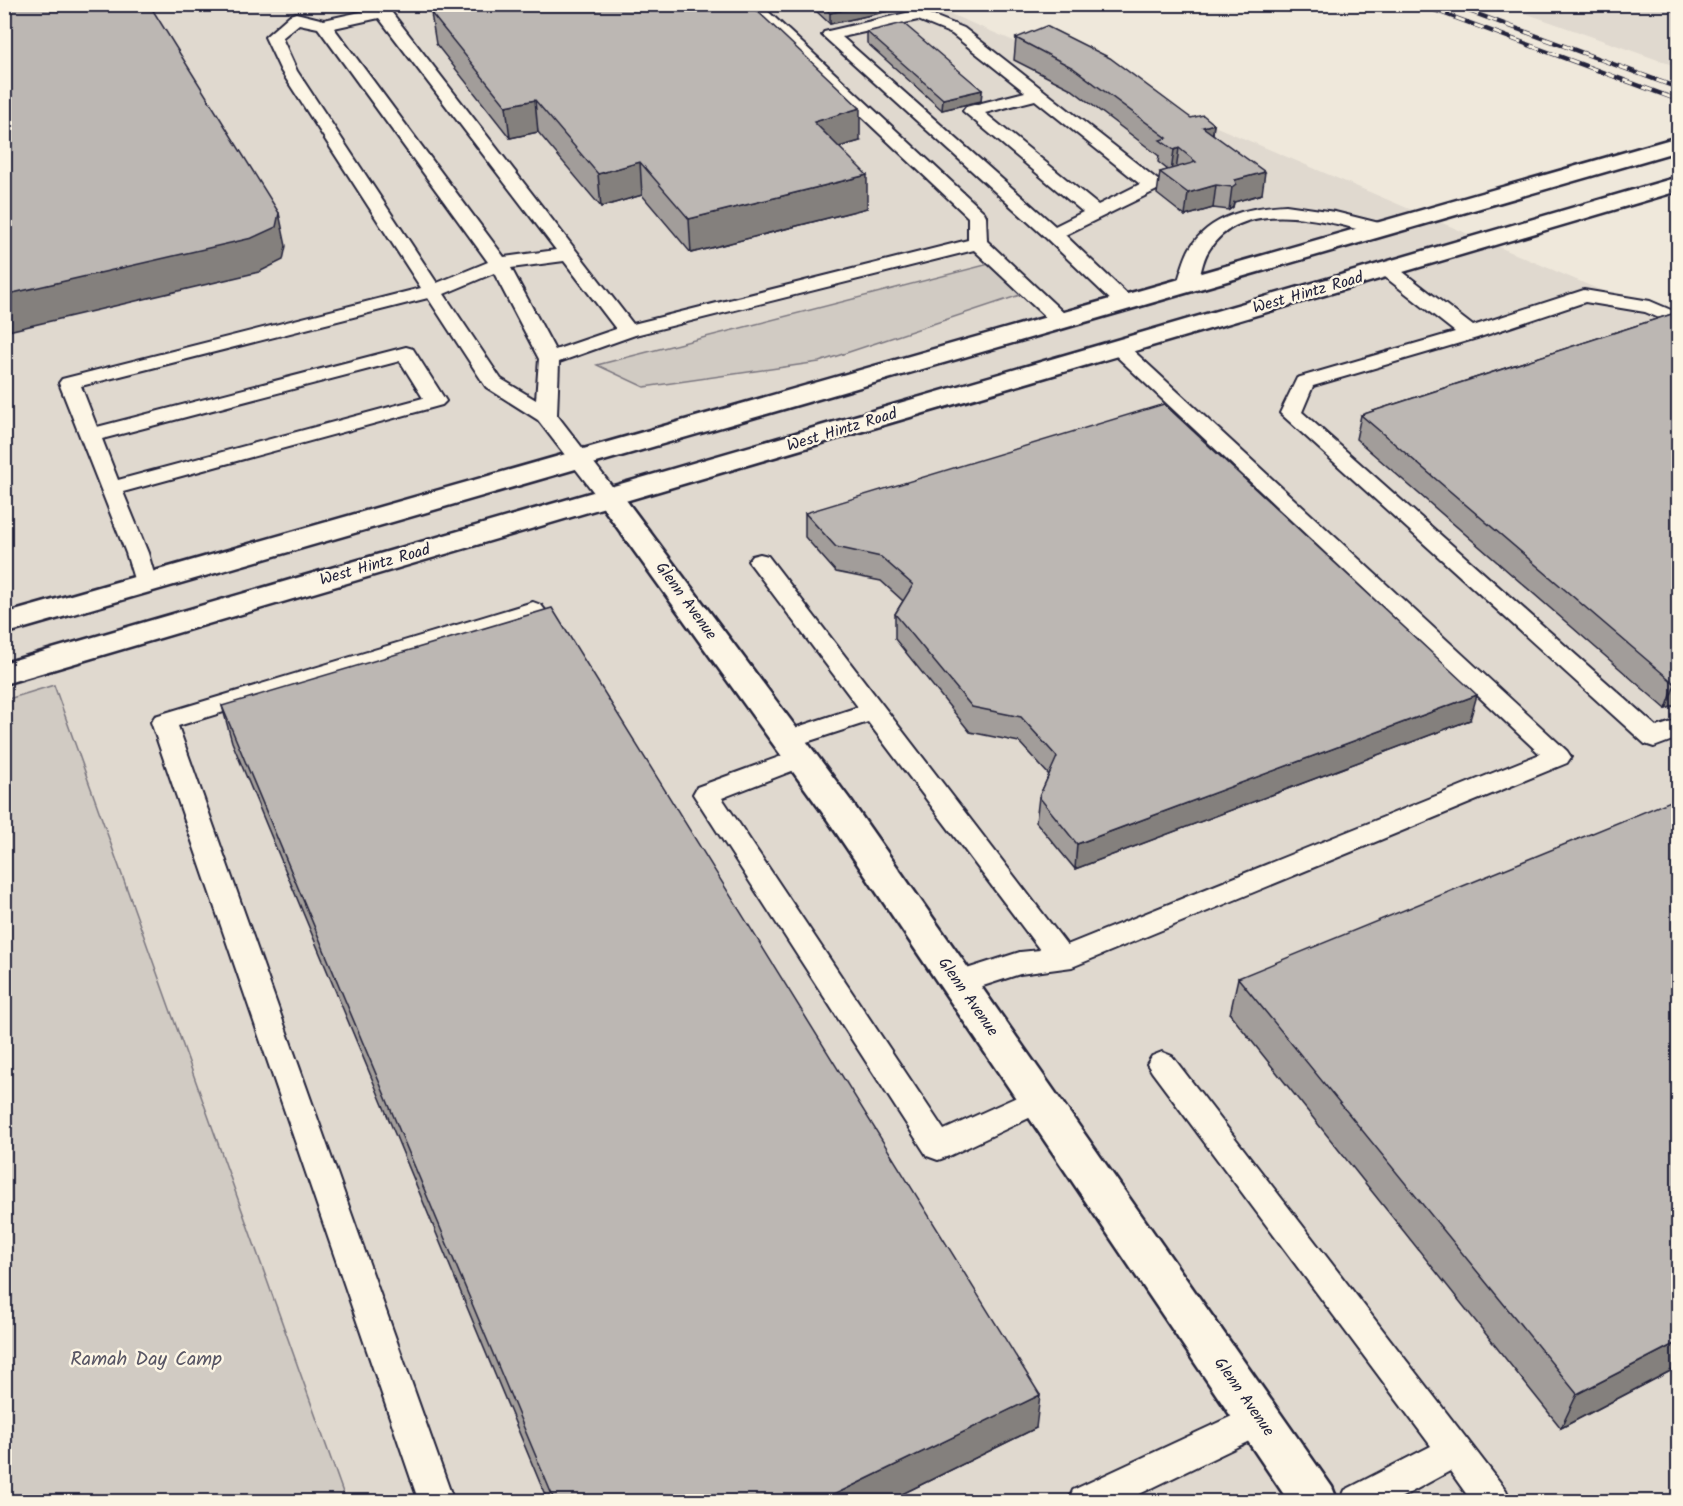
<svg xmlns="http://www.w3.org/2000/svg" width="1683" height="1506" font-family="Kalam,sans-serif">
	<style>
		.built { fill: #e0d9cf }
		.green { fill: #d1cbc3; stroke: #7a767f; stroke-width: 1.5 }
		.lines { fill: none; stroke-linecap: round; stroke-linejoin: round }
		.service-casing { stroke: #22223b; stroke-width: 4 }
		.minor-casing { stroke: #22223b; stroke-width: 5 }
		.secondary-casing { stroke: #22223b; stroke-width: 5 }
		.service { fill: #fcf5e5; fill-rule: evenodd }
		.minor { fill: #fcf5e5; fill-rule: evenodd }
		.secondary { fill: #fcf5e5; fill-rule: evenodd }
		.rail-casing { stroke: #22223b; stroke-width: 4.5 }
		.rail { stroke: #fcf5e5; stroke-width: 3; stroke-dasharray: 10; stroke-linecap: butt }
		.wall { fill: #a29d9a; stroke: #22223b; stroke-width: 1.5 }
		.shaded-wall { fill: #84807d; stroke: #22223b; stroke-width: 1.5 }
		.building { fill: #bcb7b3; stroke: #22223b; stroke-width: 1.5 }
		.labels { text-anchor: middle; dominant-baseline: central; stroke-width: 5; stroke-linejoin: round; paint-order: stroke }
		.street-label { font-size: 16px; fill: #22223b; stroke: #fcf5e5 }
		.near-park-label { font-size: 20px; fill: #575564; stroke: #fcf5e5 }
	</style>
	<rect width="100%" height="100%" fill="#efe8db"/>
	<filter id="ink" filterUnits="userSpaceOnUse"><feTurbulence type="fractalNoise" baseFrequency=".0167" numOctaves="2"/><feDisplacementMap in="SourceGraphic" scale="12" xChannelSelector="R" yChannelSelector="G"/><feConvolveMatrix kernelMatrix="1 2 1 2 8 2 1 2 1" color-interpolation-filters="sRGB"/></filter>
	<g filter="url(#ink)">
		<g class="built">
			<polygon points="5,5 929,5 1678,323 1678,1501 5,1502"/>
			<polygon points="1502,5 1678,5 1678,67"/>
		</g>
		<g class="green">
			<polygon points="989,264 1023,294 819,362 644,387 597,365"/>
			<polygon points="54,685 346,1501 5,1501 5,700"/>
		</g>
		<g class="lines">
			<g class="service-casing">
				<g id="service">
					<path d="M742,4H760L984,212L986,216L987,241L1067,316L1070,320L1067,324H1053L974,250L635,335L559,362L557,415L621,498L618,503L610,505L602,503L538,420L486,387L428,298L81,386L97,427L406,347L413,349L446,401L442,405L123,492L148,553L157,584L153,589L145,591L137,589L126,553L59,383L62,379L421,288L281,71L265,37L290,15L296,13L324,20L383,7L389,9L633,324L968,240V217ZM379,18L556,250L504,257L334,28ZM299,24L318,28L488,262L437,283L297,71L282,38ZM564,261L616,329L555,350L511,268ZM494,273L539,359L536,400L501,379L444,294ZM400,361L423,398L118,480L102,439Z"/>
					<path d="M919,10L964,28L1159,181L1162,185L1159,189L1065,235L1131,298L1134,302L1131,306H1117L1046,238L822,35L824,32ZM918,20L952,34L1025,92L966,107L963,111L1083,212L1055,226L842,37ZM1035,100L1140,184L1098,205L985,113Z"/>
					<path d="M1286,205L1335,212L1387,225L1389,229L1387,233L1380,235C1330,222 1244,194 1209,250C1201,261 1202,277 1194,288H1180L1177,284C1181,272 1184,259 1190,248C1210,215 1251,207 1286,205Z"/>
					<polygon points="1387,263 1394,265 1473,326 1584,290 1650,301 1678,313 1678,326 1645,312 1585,302 1477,338 1313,386 1302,412 1657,727 1678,720 1678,738 1654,747 1645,744 1280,413 1297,378 1455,332 1380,273 1377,269 1380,265"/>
					<polygon points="1119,342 1126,344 1567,751 1571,757 1567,763 1072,967 1020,974 958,994 948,991 944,983 948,975 1020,952 1040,950 868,722 788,748 779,745 775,739 779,733 858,707 752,566 748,561 752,556 760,554 768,556 1067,945 1540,754 1112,352 1109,348 1112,344"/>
					<polygon points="533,602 541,605 545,610 541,615 178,726 454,1502 419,1502 151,722 155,716"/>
					<polygon points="801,749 810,752 814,758 810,764 722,798 944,1130 1039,1087 1050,1090 1054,1099 1050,1108 949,1156 938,1160 927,1156 693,794 697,787"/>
					<polygon points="1162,1052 1172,1056 1506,1490 1511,1502 1472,1502 1450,1471 1393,1502 1340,1502 1345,1490 1431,1446 1152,1072 1147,1064 1152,1056"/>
					<polygon points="1260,1403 1272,1408 1277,1419 1272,1430 1123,1502 1068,1502 1073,1490"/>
				</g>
			</g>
			<g class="minor-casing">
				<polygon id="minor" points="610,489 620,492 851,801 1332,1487 1338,1502 1289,1502 827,819 596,498 600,492"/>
			</g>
			<g class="secondary-casing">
				<g id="secondary">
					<polygon points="1678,137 1678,151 4,634 4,614"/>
					<polygon points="1678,177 1678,191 4,684 4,663"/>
				</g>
			</g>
			<use href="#service" class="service"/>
			<use href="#minor" class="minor"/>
			<use href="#secondary" class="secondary"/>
			<g class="rail-casing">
				<g id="rail">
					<polyline points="1418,4 1678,100"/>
					<polyline points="1450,4 1678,88"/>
				</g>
			</g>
			<use href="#rail" class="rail"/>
		</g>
		<g class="wall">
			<polygon points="816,4 894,4 894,10 830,24 816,11"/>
			<polygon points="431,13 860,141 839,147 867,208 691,253 642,195 601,207 538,132 510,138 436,44"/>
			<polygon points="867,32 982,90 981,101 942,110 867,43"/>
			<polygon points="1016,38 1191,118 1214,124 1213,134 1262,194 1234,202 1233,207 1229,210 1213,208 1185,216 1157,194 1160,172 1168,170 1158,162 1159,156 1071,89 1014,60"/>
			<polygon points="1678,312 1678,704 1666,709 1356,439 1361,415"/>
			<polygon points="805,513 1470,720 1075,869 1036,822 1039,797 1049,775 1019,742 970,732 895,639 895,614 903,601 881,581 836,572 805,537"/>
			<polygon points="222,706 1036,1428 886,1502 548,1502 232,742"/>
			<polygon points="1238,978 1678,1367 1561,1428 1230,1014"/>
		</g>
		<g class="shaded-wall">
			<polygon points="871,4 894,4 894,10 830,24 830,13"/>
			<polygon points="982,90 981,101 942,110 943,99"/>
			<polygon points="535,100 538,132 510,138 506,106"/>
			<polygon points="860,108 860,141 814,154 814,122"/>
			<polygon points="1214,124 1211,146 1203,127"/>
			<polygon points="1179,148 1176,171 1171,172 1174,150"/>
			<polygon points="640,162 642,195 601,207 598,174"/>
			<polygon points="1265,172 1262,194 1234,202 1233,207 1229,210 1232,187 1235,180"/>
			<polygon points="867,175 867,208 691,253 689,219"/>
			<polygon points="1216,185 1213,208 1185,216 1188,193"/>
			<polygon points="279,213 286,246 283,260 259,272 4,332 4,295"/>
			<polygon points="1678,683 1678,704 1666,709 1675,684"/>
			<polygon points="1477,695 1470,720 1075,869 1077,844"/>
			<polygon points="1678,1342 1678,1367 1561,1428 1577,1394"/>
			<polygon points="1040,1395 1036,1428 886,1502 819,1502"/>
		</g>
		<g class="building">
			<polygon points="4,4 149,4 279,213 276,227 252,238 4,295"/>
			<polygon points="470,4 750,4 860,108 814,122 867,175 689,219 640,162 598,174 535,100 506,106 431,13"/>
			<polygon points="821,4 871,4 830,13"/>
			<polygon points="903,23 982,90 943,99 867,32"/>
			<polygon points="1046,26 1110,58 1191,118 1203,115 1214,124 1203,127 1265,172 1235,180 1236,184 1232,187 1216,185 1188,193 1160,172 1196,162 1179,148 1174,150 1160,140 1167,138 1073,68 1016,38"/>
			<polygon points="1678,312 1678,683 1675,684 1361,415"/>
			<polygon points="1164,404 1477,695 1077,844 1039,797 1057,757 1021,717 972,707 895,614 913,585 881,557 836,547 805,513"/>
			<polygon points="552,608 1040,1395 819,1502 555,1502 222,706"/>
			<polygon points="1678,798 1678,1342 1577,1394 1238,978"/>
		</g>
	</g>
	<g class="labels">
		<g class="street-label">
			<text transform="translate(1308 293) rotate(-16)">West Hintz Road</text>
			<text transform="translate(842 430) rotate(-17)">West Hintz Road</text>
			<text transform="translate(375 565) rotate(-16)">West Hintz Road</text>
			<text transform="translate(686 601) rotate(54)">Glenn Avenue</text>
			<text transform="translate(968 997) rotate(55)">Glenn Avenue</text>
			<text transform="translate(1244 1397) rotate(55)">Glenn Avenue</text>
		</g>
		<g class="near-park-label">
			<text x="146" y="1360">Ramah Day Camp</text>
		</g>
	</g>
	<rect width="1683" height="1506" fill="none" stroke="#fcf5e5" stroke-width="24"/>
	<rect x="12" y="12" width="1659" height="1482" fill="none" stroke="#22223b" stroke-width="2" filter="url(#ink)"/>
</svg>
